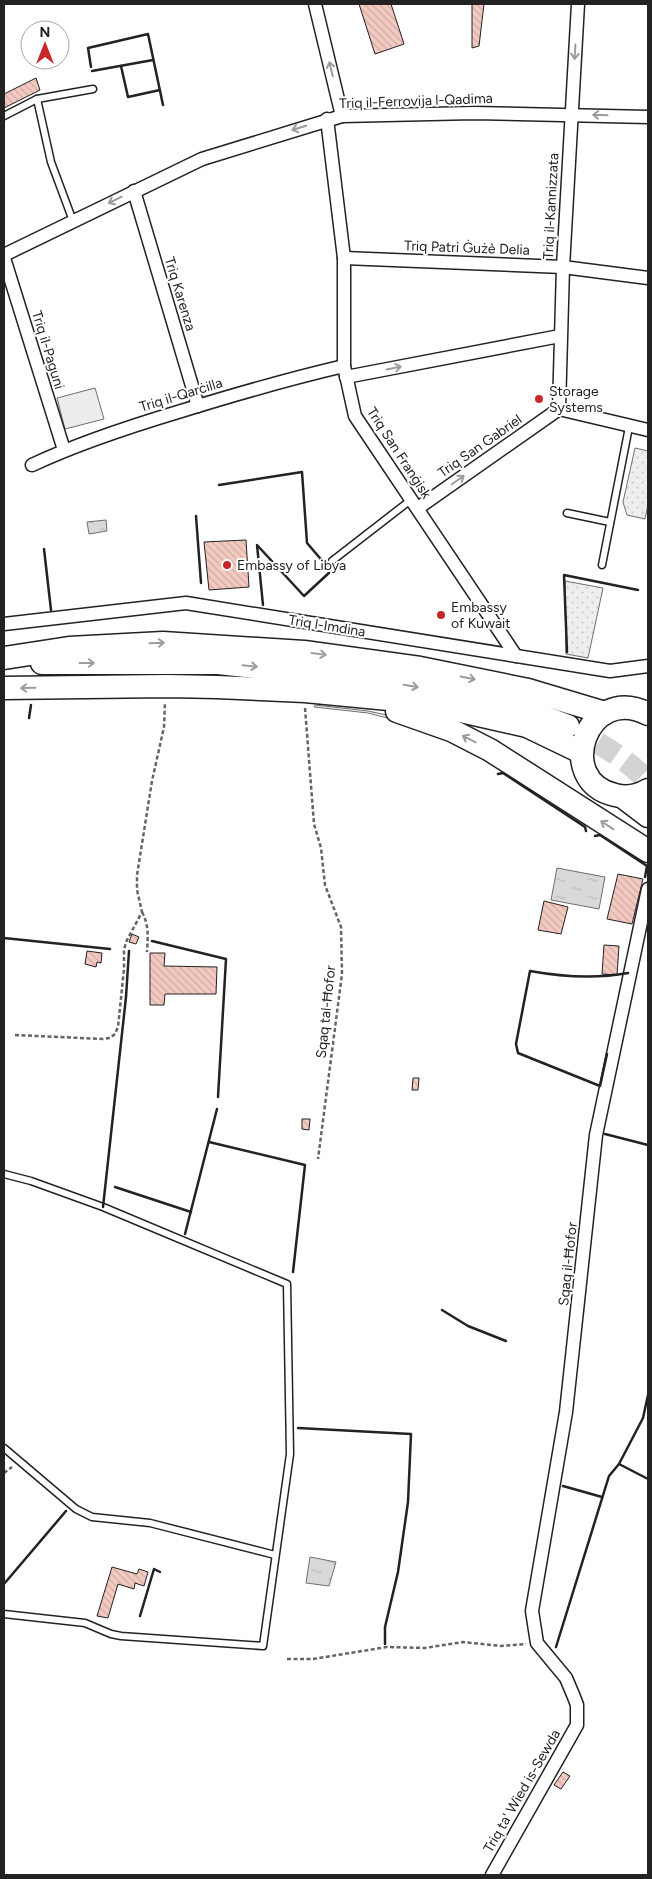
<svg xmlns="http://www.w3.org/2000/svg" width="652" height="1879" font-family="Figtree,sans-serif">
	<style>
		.grass { fill: url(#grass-dots); stroke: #6f6f6f }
		.parking { fill: #ededed; stroke: #6f6f6f }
		.water { fill: url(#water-ripples); stroke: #6f6f6f }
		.building { fill: url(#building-back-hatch); stroke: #222 }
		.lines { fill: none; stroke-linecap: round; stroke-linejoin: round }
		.highway-tunnel { stroke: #d3d3d3; stroke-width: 22; stroke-dasharray: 22 11; stroke-linecap: butt }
		.lane-casing { stroke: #222; stroke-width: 9 }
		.street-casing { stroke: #222; stroke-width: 15 }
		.highway-casing { stroke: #222; stroke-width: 25 }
		.path { stroke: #646464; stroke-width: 2.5; stroke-dasharray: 4 2.5; stroke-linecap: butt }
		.lane { stroke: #fff; stroke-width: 6 }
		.street { stroke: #fff; stroke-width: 12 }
		.highway { stroke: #fff; stroke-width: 22 }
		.wall { stroke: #222; stroke-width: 2.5 }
		.oneway { stroke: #9c9c9c }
		.poi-dot { fill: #c62828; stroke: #fff; stroke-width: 2 }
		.labels { text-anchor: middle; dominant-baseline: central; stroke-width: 4; stroke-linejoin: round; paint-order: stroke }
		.street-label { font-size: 14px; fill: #222; stroke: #fff }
		.poi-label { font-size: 14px; fill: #222; stroke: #fff; text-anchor: start }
	</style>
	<defs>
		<pattern id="grass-dots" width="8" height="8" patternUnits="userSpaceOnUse" patternTransform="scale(1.25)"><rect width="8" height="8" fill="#eee"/><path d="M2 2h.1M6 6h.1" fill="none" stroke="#ccc" stroke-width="1.8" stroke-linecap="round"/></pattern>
		<pattern id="water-ripples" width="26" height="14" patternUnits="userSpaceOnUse" patternTransform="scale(1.25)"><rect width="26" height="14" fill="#d9d9d9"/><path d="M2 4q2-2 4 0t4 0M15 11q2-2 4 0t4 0" fill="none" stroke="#bababa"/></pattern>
		<pattern id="building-back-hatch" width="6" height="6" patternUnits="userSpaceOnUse" patternTransform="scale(1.25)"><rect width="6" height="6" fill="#f3c9c0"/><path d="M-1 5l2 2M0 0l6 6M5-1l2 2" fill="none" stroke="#d0aca5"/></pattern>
	</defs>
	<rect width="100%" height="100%" fill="#fff"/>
	<g class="grass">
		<polygon points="635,448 648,451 648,505 645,519 627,515 623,502"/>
		<polygon points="565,581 603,588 588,658 566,654"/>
		<polygon points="315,705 368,711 391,716 391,719 368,713 314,707"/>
	</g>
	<polygon class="parking" points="95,388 104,419 65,429 57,398"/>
	<g class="water">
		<polygon points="106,520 107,531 89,534 87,522"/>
		<polygon points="557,868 605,877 599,909 551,900"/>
		<polygon points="310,1557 336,1562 329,1586 306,1583"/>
	</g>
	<g class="building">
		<polygon points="359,4 391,4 404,44 375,54"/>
		<polygon points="472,4 484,4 479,46 472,48"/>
		<polygon points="36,78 40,90 4,108 4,94"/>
		<polygon points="246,540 249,587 209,590 204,542"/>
		<polygon points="618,874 643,879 632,924 607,919"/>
		<polygon points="544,901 568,907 561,934 538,930"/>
		<polygon points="132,934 139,937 136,944 129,942"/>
		<polygon points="604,945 619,946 617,975 602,974"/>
		<polygon points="87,951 102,953 101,963 97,962 96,967 85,964"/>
		<polygon points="150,953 165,953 164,966 217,967 216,994 165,994 164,1005 150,1005"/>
		<polygon points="413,1078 419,1078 418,1090 412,1090"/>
		<polygon points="302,1119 310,1119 309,1130 302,1129"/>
		<polygon points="112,1567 137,1574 139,1569 148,1572 144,1586 135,1583 134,1589 118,1584 108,1618 97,1616"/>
		<polygon points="563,1772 570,1776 561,1789 554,1785"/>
	</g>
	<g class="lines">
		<path class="highway-tunnel" d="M569,727C597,742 627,758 648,782"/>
		<g class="lane-casing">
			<g id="lane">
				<polyline points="37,99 51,162 73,221"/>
				<polyline points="4,116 37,99 93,89"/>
				<polyline points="567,513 610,522"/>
				<polyline points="332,561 412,499"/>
				<polyline points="602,565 629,427"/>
				<polyline points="4,1174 31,1181 103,1207 287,1284 290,1454 263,1646 121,1636 111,1634 85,1623 4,1614"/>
				<polyline points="4,1448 76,1509 92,1517 150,1523 275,1555"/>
			</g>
		</g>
		<g class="street-casing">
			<g id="street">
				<polyline points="315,4 342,116"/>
				<polyline points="327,119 344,258 344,366 355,416 516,656"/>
				<polyline points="134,191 198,406"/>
				<polyline points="4,255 202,159 342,116 474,113 648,117"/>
				<polyline points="4,258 64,450"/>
				<polyline points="344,258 563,267 648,278"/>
				<polyline points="346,377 560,336"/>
				<polyline points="559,409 563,267 578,4"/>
				<polyline points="559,409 648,430"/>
				<path d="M32,465C79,443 128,427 178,412C233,395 288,379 344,366"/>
				<polyline points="418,508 559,409"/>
				<polyline points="4,624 186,603 610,671 648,666"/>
				<polyline points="492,1875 577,1725 577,1705 574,1697 566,1678 537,1643 532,1611 566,1412 596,1135 648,889"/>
			</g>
		</g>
		<g class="highway-casing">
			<g id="highway">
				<polyline points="4,658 69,648 163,643 304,652 420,668 528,690 605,713"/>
				<polyline points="42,663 218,663 374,680 478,698 520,708 568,726"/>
				<polyline points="4,688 167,686 217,687 305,691 399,700 443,707 527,726 581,752"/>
				<polyline points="397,711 451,730 490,750 648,851"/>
				<path d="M648,714C587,682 553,781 615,795C626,798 638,796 648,790"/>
				<polyline points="623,797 648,816"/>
			</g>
		</g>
		<g class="path">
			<polyline points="305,708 314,824 321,848 325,885 341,927 342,974 318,1159"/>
			<path d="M142,912C149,925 148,937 147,952"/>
			<polyline points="15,1035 103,1039 110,1038 115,1034 118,1027 124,969 124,949 127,940 142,912 137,890 137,875 152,781 164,727 165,702"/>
			<polyline points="4,1473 12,1467"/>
			<polyline points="287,1659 313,1659 387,1647 425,1648 463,1642 501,1646 526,1644"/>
		</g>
		<use href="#lane" class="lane"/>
		<use href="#street" class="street"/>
		<use href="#highway" class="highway"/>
		<g class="wall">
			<polyline points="121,66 128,97 160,90"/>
			<polyline points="91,67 88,48 148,34 163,105"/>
			<polyline points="92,71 153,60"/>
			<polyline points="219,485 302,472 307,543 331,571 304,596 257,545 263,605"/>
			<polyline points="196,516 201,583"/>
			<polyline points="44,549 51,610"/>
			<polyline points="567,652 564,575 638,590"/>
			<polyline points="29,718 31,705"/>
			<polyline points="498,774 503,773 585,827 586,831"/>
			<polyline points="595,836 600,835 647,866 645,877"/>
			<polyline points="4,938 110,949"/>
			<polyline points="152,941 226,959 218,1097"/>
			<path d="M607,1054L600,1086L518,1053L516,1044L530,971C563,977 595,979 628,973"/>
			<polyline points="605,1134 648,1145"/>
			<polyline points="209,1142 305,1165 293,1272"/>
			<polyline points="115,1187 191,1212"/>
			<polyline points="103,1207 126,997 129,951"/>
			<polyline points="185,1234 217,1109"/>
			<polyline points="442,1310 468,1326 506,1341"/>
			<polyline points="298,1428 411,1434 408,1502 398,1572 385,1627 385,1644"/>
			<polyline points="619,1464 648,1479"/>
			<polyline points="563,1486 602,1497"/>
			<polyline points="4,1584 66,1511"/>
			<polyline points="140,1616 154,1569 160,1572"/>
			<polyline points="556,1647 609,1476 619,1464 643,1418 648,1395"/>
		</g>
	</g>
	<defs><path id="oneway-shaft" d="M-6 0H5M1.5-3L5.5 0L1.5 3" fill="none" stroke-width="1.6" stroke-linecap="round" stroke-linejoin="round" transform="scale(1.25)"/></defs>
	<g class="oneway">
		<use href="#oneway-shaft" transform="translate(575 52) rotate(93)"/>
		<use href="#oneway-shaft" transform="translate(331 69) rotate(-104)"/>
		<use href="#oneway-shaft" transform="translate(600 115) rotate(-178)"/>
		<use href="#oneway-shaft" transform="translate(299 128) rotate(163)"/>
		<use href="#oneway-shaft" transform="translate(115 200) rotate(154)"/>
		<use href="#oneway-shaft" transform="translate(394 368) rotate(-11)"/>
		<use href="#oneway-shaft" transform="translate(458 480) rotate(-35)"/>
		<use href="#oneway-shaft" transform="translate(157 643) rotate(-2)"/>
		<use href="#oneway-shaft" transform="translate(319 654) rotate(8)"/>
		<use href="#oneway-shaft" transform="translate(87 663)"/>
		<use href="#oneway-shaft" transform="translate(250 666) rotate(6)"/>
		<use href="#oneway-shaft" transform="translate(468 678) rotate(11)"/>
		<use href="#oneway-shaft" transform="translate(411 686) rotate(9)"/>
		<use href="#oneway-shaft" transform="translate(28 688) rotate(179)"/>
		<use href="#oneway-shaft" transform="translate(469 739) rotate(-153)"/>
		<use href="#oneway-shaft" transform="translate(607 825) rotate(-147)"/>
	</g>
	<g class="poi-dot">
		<circle cx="539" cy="399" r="5"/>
		<circle cx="227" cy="565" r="5"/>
		<circle cx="441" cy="615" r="5"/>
	</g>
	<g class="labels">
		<g class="street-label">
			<text transform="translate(416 101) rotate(-2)">Triq il-Ferrovija l-Qadima</text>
			<text transform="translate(551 206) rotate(-87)">Triq il-Kannizzata</text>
			<text transform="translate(467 248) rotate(2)">Triq Patri Ġużè Delia</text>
			<text transform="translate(180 294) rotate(73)">Triq Karenza</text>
			<text transform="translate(48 350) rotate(73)">Triq il-Paguni</text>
			<text transform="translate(181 395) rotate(-17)">Triq il-Qarċilla</text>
			<text transform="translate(480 446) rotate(-35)">Triq San Gabriel</text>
			<text transform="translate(399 453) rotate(57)">Triq San Franġisk</text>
			<text transform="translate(327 626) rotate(9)">Triq l-Imdina</text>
			<text transform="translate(326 1012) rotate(-84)">Sqaq tal-Ħofor</text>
			<text transform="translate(568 1264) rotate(-84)">Sqaq il-Ħofor</text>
			<text transform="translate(522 1791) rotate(-60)">Triq ta' Wied is-Sewda</text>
		</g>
		<g class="poi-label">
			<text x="549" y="391">Storage<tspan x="549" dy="16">Systems</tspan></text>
			<text x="237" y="565">Embassy of Libya</text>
			<text x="451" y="607">Embassy<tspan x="451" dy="16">of Kuwait</tspan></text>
		</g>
	</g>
	<rect width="652" height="1879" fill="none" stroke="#222222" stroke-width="10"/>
	<g transform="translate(45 45)"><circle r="24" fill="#ffffff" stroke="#a7a7a7"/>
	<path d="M0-4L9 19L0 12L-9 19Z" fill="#c62828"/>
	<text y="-8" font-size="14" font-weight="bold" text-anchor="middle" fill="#222222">N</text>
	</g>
</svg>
